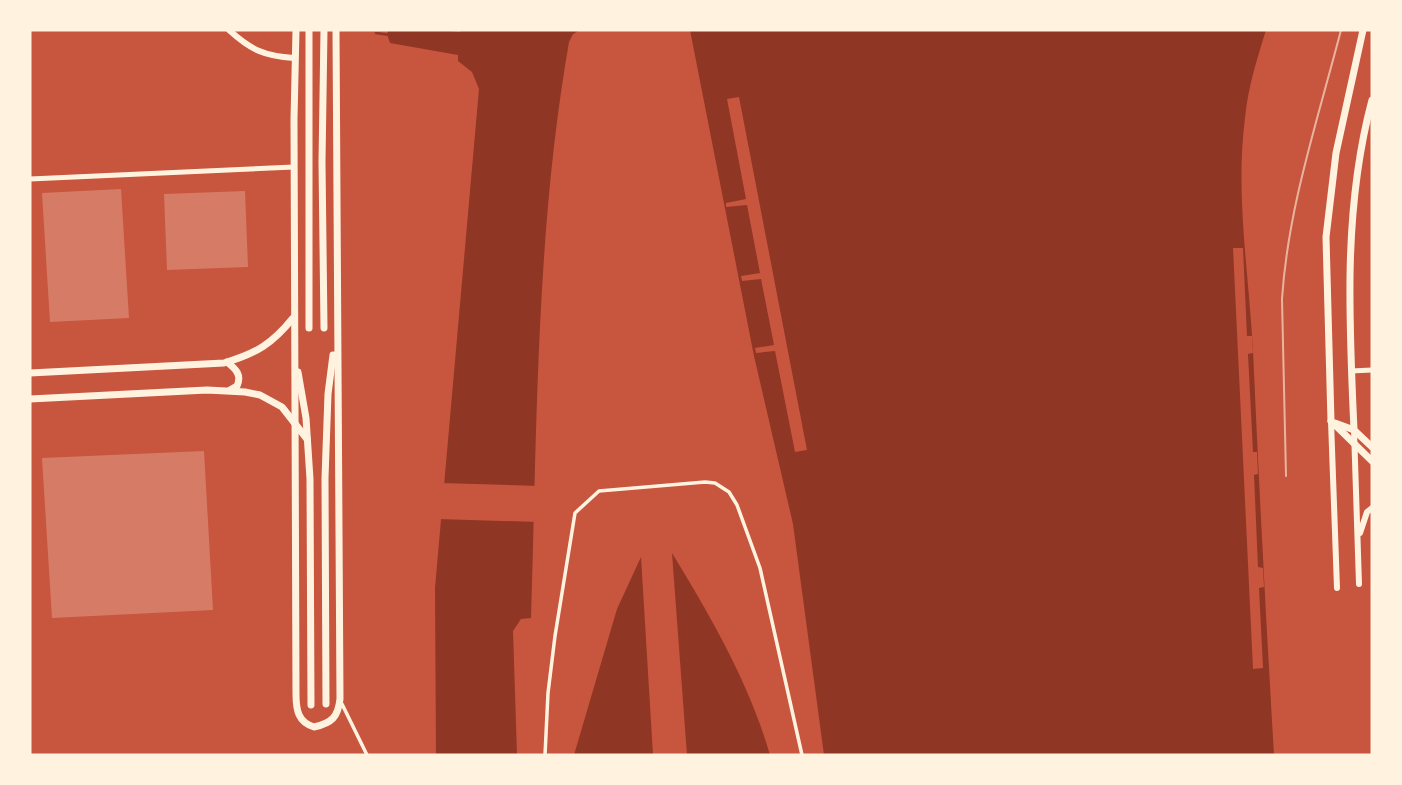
<svg xmlns="http://www.w3.org/2000/svg" width="1402" height="785" font-family="Commissioner,sans-serif">
	<style>
		.water { fill: #8f3625 }
		.pier { fill: #c8553d }
		.lines { fill: none; stroke-linecap: round; stroke-linejoin: round }
		.stream { stroke: #8f3625; stroke-width: 2.5 }
		.building { fill: #d67c66 }
		.pedestrian { stroke: #fff3e0; stroke-width: 3.5 }
		.minor { stroke: #fff3e0; stroke-width: 5 }
		.tertiary { stroke: #fff3e0; stroke-width: 6 }
		.secondary { stroke: #fff3e0; stroke-width: 7 }
		.tram { stroke: #e9b49f; stroke-width: 2 }
	</style>
	<rect width="100%" height="100%" fill="#c8553d"/>
	<g class="water">
		<path d="M389,30H439L460,32L461,30H580L573,34L569,42C536,231 537,426 531,618L521,619L513,631L517,755H436L435,588L479,89L472,72L458,61V55L390,43L387,34Z"/>
		<path d="M690,30H1266C1257,59 1248,87 1245,118C1235,195 1249,274 1253,351C1259,486 1266,621 1274,755H824L793,524L754,356Z"/>
		<path d="M672,553C711,617 749,683 770,755H687Z"/>
		<polygon points="641,557 653,755 574,755 617,609"/>
	</g>
	<g class="pier">
		<polygon points="739,97 807,450 795,452 775,351 756,353 755,348 774,345 761,279 742,281 741,276 760,273 747,205 726,207 726,203 746,199 727,99"/>
		<polygon points="1233,248 1243,248 1247,336 1252,336 1253,353 1248,354 1253,452 1257,452 1258,474 1254,475 1258,567 1263,568 1264,587 1259,588 1263,668 1253,669"/>
		<polygon points="441,483 539,486 538,522 437,519"/>
	</g>
	<g class="lines">
		<polyline class="stream" points="376,33 390,35"/>
	</g>
	<g class="building">
		<polygon points="121,189 129,318 50,322 42,193"/>
		<polygon points="245,191 248,267 167,270 164,194"/>
		<polygon points="204,451 213,610 52,618 42,458"/>
	</g>
	<g class="lines">
		<g class="pedestrian">
			<polyline points="342,704 367,755"/>
			<polyline points="545,755 548,693 555,636 575,513 599,491 705,482 715,483 729,492 737,505 760,568 802,755"/>
		</g>
		<g class="minor">
			<polyline points="30,179 294,167"/>
			<polyline points="1351,371 1372,370"/>
		</g>
		<g class="tertiary">
			<path d="M229,30C251,50 264,56 294,58"/>
			<polyline points="1331,421 1337,588"/>
			<polyline points="1354,430 1359,584"/>
			<polyline points="1360,533 1367,512 1372,508"/>
		</g>
		<g class="secondary">
			<path d="M296,30L294,119L296,694C296,710 298,722 314,727C332,723 338,717 340,699L336,30"/>
			<polyline points="309,30 309,328"/>
			<polyline points="324,328 322,162 324,30"/>
			<path d="M227,362C236,369 242,375 237,386L230,390"/>
			<polyline points="298,372 306,418 310,479 311,705"/>
			<path d="M30,373L224,363C257,353 272,344 293,318"/>
			<polyline points="30,399 207,390 245,392 260,395 282,407 307,439"/>
			<polyline points="1331,421 1326,237 1336,153 1363,30"/>
			<polyline points="1331,421 1372,461"/>
			<polyline points="1335,423 1354,430 1372,447"/>
			<path d="M1354,430C1349,319 1343,208 1372,100"/>
			<polyline points="326,704 325,478 328,394 333,355"/>
		</g>
		<path class="tram" d="M1286,476L1282,299C1288,207 1318,119 1341,30"/>
	</g>
	<rect width="1402" height="785" fill="none" stroke="#fff3e0" stroke-width="63"/>
</svg>
